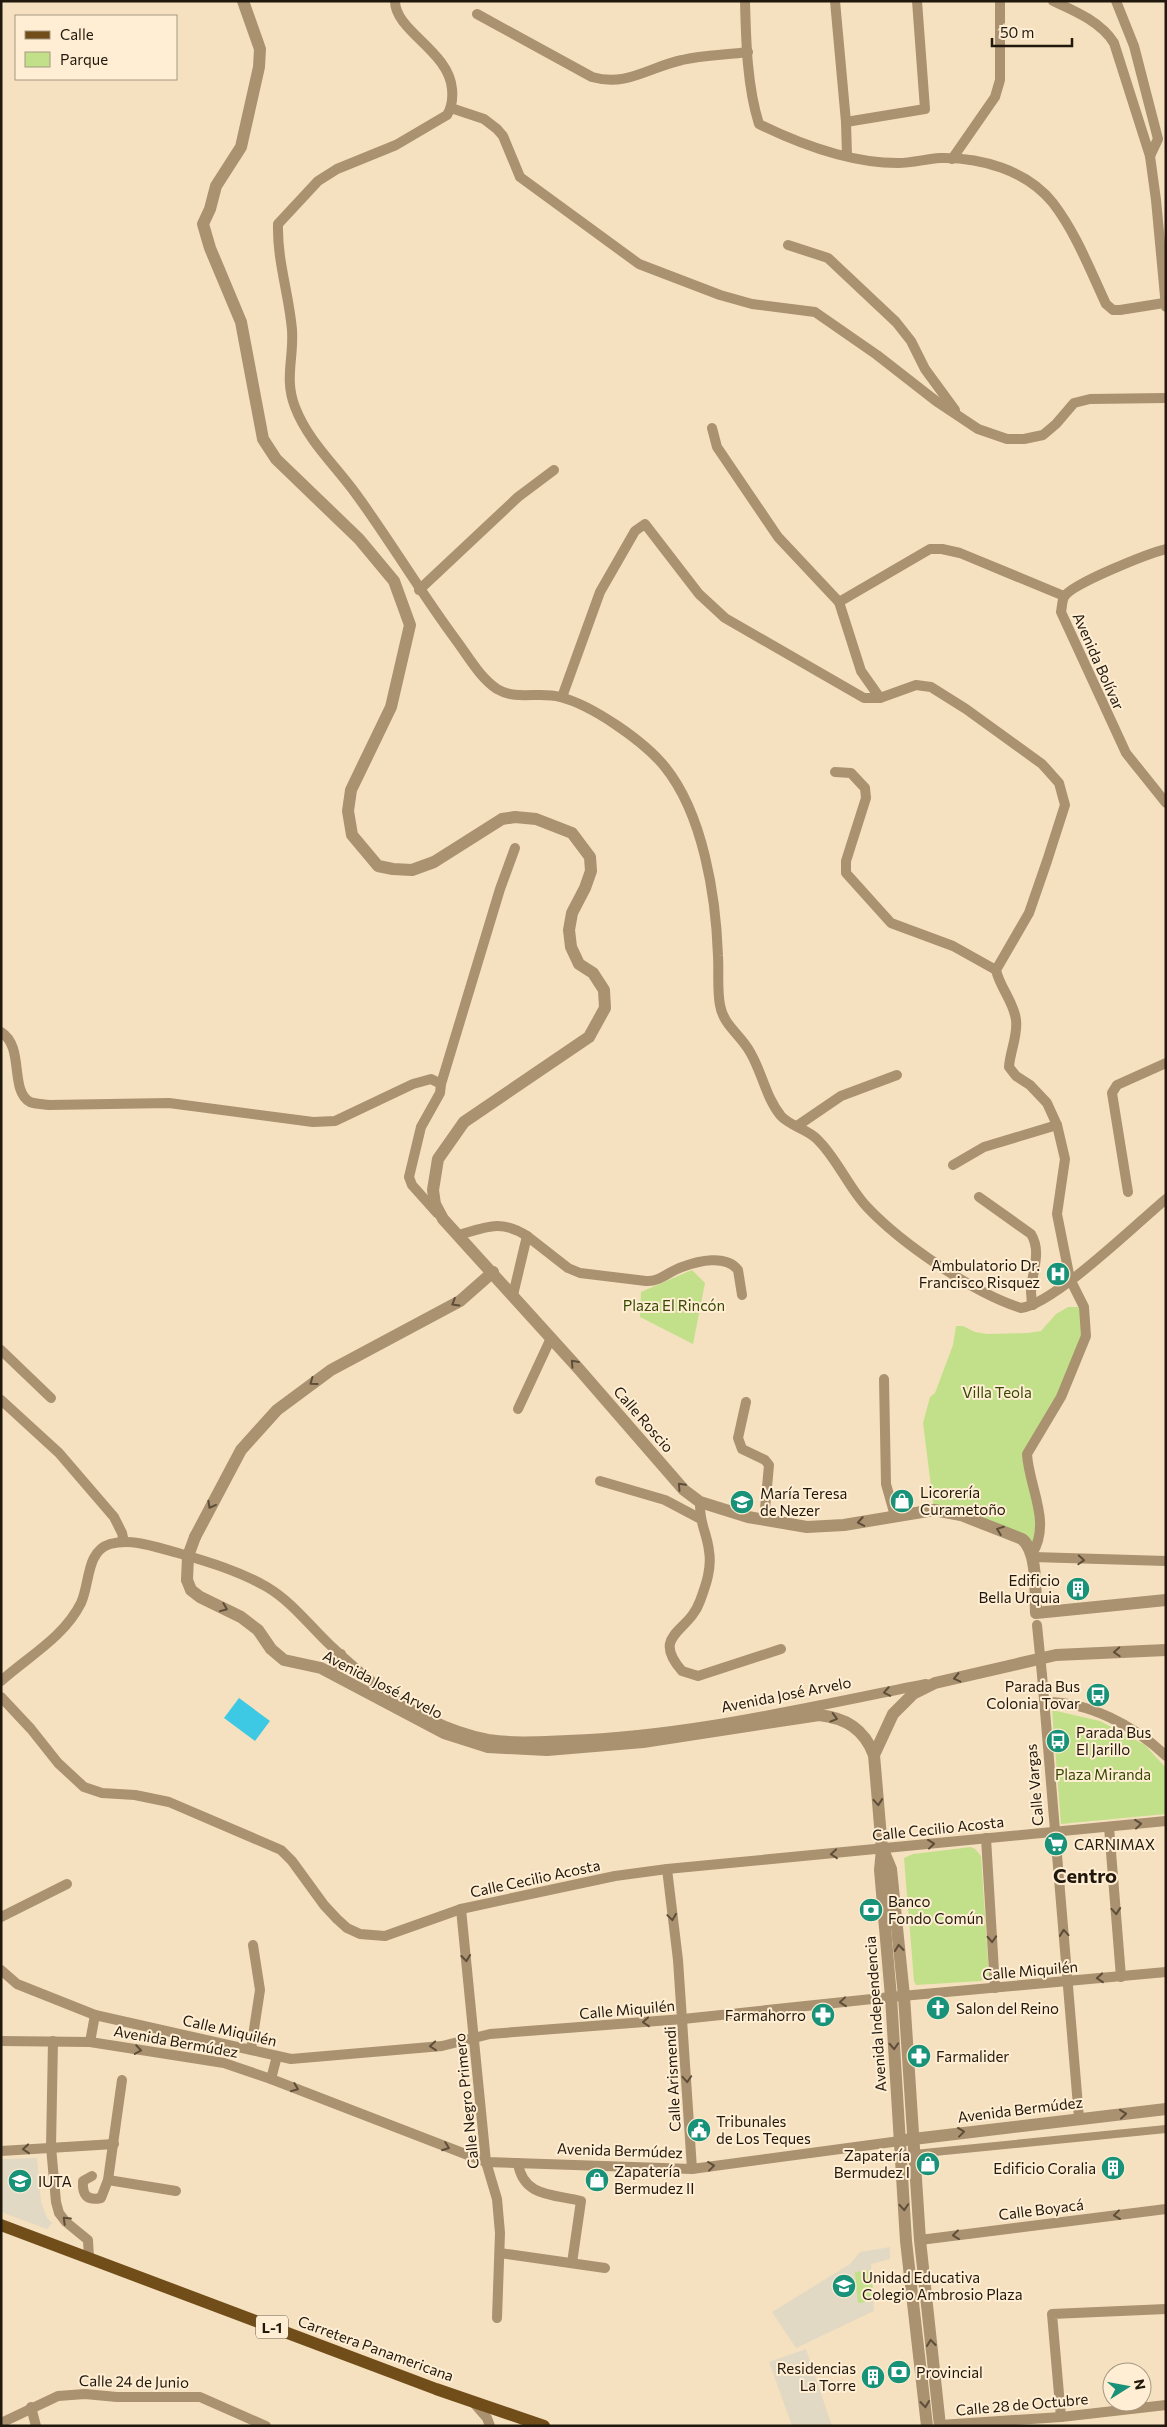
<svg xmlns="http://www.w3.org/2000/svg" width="1167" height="2427" font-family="Commissioner,sans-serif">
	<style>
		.education { fill: #e2d9c4 }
		.green { fill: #c2e089 }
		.water { fill: #3dc9e4 }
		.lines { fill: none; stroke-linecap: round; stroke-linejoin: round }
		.pedestrian { stroke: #aa9170; stroke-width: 8 }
		.minor { stroke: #aa9170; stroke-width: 10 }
		.tertiary { stroke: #aa9170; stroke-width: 12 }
		.primary { stroke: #714e19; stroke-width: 12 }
		.minor-bridge { stroke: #aa9170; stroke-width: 10 }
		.tertiary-bridge { stroke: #aa9170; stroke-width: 12 }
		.oneway { stroke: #5e4e39 }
		.labels { text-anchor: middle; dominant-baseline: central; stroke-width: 4; stroke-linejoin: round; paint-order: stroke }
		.shield { fill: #ffeed3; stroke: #635848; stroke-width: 1 }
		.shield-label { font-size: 14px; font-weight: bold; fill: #20180c }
		.street-label { font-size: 15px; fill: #20180c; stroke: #ffeed3 }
		.poi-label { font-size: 15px; fill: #20180c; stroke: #ffeed3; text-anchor: start }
		.park-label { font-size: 15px; fill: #374803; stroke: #ffeed3 }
		.district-label { font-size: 20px; font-weight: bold; fill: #20180c; stroke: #ffeed3 }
	</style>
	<rect width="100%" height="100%" fill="#f5e1bf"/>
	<g class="education">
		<polygon points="37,2158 41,2202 47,2218 52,2223 47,2229 1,2212 1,2159"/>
		<polygon points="890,2247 890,2259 871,2264 874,2311 796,2348 772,2312 850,2264 860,2252"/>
		<polygon points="806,2349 832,2426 792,2426 769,2362"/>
	</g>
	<g class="green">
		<polygon points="692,1270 705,1283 693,1344 640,1317 641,1292"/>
		<polygon points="1068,1307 1084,1307 1086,1336 1075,1367 1027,1454 1040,1541 1028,1544 934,1510 923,1423 930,1397 935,1393 953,1345 956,1326 963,1326 975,1332 987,1334 1028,1333 1041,1331 1056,1314"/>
		<polygon points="1052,1710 1100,1721 1145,1745 1166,1768 1166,1814 1061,1824"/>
		<polygon points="971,1847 975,1849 981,1856 989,1975 981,1981 916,1985 914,1981 904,1858 913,1854"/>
		<polygon points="871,2270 874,2301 858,2303 855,2272"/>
	</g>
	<polygon class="water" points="239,1698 270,1721 255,1741 224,1718"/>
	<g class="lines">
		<polyline class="pedestrian" points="914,2154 1166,2129"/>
		<g class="minor">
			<path d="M395,1C395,31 449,51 452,89C453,99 452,107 447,115L396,145L337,169L318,181L278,224C277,261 289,294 292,330C294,358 284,379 295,407C308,441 335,465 356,494C391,542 421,593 456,640C468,656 480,678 497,689C517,701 539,691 560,697C592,705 644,741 665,767C703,814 716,896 718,956C719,972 717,989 720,1005C723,1025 741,1035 750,1052C762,1072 766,1098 781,1116C790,1126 807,1129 817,1139C837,1158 848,1187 867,1207C901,1243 973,1293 1021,1308C1054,1304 1136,1224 1166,1199"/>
			<path d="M745,1C746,41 747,86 759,124C802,145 850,163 898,163C912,163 926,159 940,158C980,157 1027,170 1053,203C1076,233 1090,270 1106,304L1113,310H1120L1164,303"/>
			<polyline points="835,1 846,122 847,156"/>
			<path d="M1053,1C1075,11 1101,22 1114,43L1150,156L1156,200L1166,307"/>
			<polyline points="1116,1 1134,46 1158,139 1150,156"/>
			<path d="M477,14L592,77C627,87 649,67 682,60C703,55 726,55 748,52"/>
			<polyline points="451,108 484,119 497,129 503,136 520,177 639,264 720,295 752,304 815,312 877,355 936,401 978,429 1007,439 1024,439 1043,435 1056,424 1074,403 1090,399 1166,398"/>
			<polyline points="846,122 925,109 917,1"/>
			<polyline points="952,159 995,97 1000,80 1000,1"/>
			<polyline points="788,245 828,258 896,322 911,341 925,369 955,410"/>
			<polyline points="712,428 717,447 778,537 839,602"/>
			<path d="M1166,549C1149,553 1071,584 1064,597C1062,601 1062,607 1061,612L1126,753L1166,803"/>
			<polyline points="419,590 518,497 554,470"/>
			<polyline points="562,697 600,592 635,531 645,524 699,594 725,618 864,698 880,698"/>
			<polyline points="835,772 851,773 865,788 866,798 846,861 846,873 891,923 953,946 996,970"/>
			<path d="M1,1032C25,1047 9,1090 30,1102C35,1104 43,1104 49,1105L169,1103L313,1122L335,1121L413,1084L431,1079L441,1084L440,1093L421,1127L409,1177L412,1185L437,1213"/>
			<polyline points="441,1084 500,889 515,848"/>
			<polyline points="797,1126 841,1096 897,1075"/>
			<polyline points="953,1165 984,1147 1057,1125"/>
			<polyline points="1128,1192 1112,1093 1117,1085 1166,1063"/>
			<path d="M979,1197L1031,1234C1045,1257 1025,1282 1033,1305"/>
			<path d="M459,1235C486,1227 501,1219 527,1236"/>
			<path d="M513,1295L527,1236L568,1268L580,1273L646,1281C660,1282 669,1271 682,1267C698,1261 726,1254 738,1270L742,1295"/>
			<polyline points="1,1350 51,1398"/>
			<polyline points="884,1379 886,1484 895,1516"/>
			<polyline points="1,1400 59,1453 114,1517 122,1533 124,1542"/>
			<polyline points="746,1402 738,1438 742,1449 765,1460 769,1465 764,1520"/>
			<polyline points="518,1409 551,1338"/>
			<polyline points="600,1481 665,1500 699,1518"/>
			<path d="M700,1502C699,1524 707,1532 709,1551C712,1568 706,1585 700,1601C689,1633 650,1634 682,1671L698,1676L781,1649"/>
			<path d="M1032,1554C1052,1522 1029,1488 1027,1454L1061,1397L1086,1336L1084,1307L1070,1279L1057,1214L1065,1159L1057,1125L1047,1103L1030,1085L1016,1076L1009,1067C1010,1051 1018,1036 1016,1020C1014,1002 1000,988 996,970L1029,913L1047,861L1065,805L1059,783L1042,764L966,709L931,687L916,685L880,698L861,671L839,602L930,549H942L960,553L1064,596"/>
			<polyline points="1033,1557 1166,1561"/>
			<polyline points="329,1672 341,1654"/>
			<polyline points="1042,1675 1079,2118"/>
			<path d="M1,1681C29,1656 64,1637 81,1603C90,1584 86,1551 110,1544C133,1538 155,1547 178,1553C209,1562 239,1571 267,1587C292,1602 309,1625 330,1645C361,1674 394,1702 432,1720C450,1729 469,1735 488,1739C515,1743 541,1741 568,1740C689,1736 808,1707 926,1684"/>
			<polyline points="1,1697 31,1729 58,1763 84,1787 102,1793 135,1795 169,1802 281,1850 292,1861 324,1905 337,1919 347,1928 360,1934 385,1936 461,1909 615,1876 667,1869 1166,1821"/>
			<path d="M1044,1702C1088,1701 1135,1726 1166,1756"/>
			<polyline points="1109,1827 1121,1977"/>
			<polyline points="986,1838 995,1988"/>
			<polyline points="667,1869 678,1960 692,2169"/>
			<polyline points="461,1909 486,2162 497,2199 500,2233 497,2318"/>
			<polyline points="1,1917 67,1884"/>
			<polyline points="1,1970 17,1984 95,2015 291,2059 442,2046 490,2034 683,2019 891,1997 1166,1972"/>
			<polyline points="1,2041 90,2042 224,2063 271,2079 486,2162 692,2169 900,2141"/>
			<polyline points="53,2041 51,2147 56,2202 59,2213 66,2222 88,2240 89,2258"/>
			<polyline points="90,2042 95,2015"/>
			<polyline points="251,2049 260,1990 253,1945"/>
			<polyline points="271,2079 277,2056"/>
			<polyline points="1,2151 114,2144"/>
			<path d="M518,2163C523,2197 553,2194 581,2201L572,2263"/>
			<path d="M92,2176L83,2181C82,2195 87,2201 101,2198L108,2180L122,2080"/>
			<polyline points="108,2180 176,2191"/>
			<polyline points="920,2240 1166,2209"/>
			<polyline points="500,2253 605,2268"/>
			<polyline points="473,2402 487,2418 490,2426"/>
			<polyline points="31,2407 36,2426"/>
			<polyline points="1061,2417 1052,2314 1166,2309"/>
			<polyline points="1,2423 58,2396 85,2394 117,2397 200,2397 266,2426"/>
			<polyline points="940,2425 1061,2417 1166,2405"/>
		</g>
		<g class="tertiary">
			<path d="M243,1L260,49L259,67L241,147L216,186L210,209L203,224L210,248L241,322L263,439L276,459L359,539L394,581L410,625L391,707L351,790L348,811L352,835L378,866L393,869L412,870L434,862L502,819L515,817L536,819L572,833L590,857L591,871L585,888L572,913L569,930L571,947L579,964L593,973L604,990L605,1008L589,1037L464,1122L438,1159L433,1190L435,1204L443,1219L578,1368L684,1490L700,1502L748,1517L807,1527L844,1525L934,1510L961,1515L1022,1539C1038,1552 1035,1592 1036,1613L1166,1600"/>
			<polyline points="195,1537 241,1450 277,1410 331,1370 460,1301 493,1272"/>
			<path d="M187,1580L191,1590L200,1597L241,1617L258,1630L271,1649L284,1660L321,1668L444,1733L488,1747L547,1750L643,1742L819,1715C846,1718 864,1729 874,1755"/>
			<polyline points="884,1852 891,1869 904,1996 920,2240 940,2426"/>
			<polyline points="905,2140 1166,2109"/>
			<polyline points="927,2426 906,2241 891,1997 880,1870 882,1849 874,1755 893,1714 913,1694 935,1683 1056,1655 1166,1650"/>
		</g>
		<polyline class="primary" points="1,2225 436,2389 544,2426"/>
		<polyline class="minor-bridge" points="1037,1625 1042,1675"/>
		<polyline class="tertiary-bridge" points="187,1580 188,1556 195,1537"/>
	</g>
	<defs><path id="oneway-chevron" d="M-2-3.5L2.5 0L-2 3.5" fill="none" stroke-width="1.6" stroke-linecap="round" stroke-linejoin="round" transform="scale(1.25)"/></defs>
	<g class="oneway">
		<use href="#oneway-chevron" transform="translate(455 1303) rotate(149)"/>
		<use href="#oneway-chevron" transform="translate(574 1363) rotate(-132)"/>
		<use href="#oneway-chevron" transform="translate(313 1382) rotate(144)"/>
		<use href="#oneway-chevron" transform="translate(681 1486) rotate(-133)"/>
		<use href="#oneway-chevron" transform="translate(211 1505) rotate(119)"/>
		<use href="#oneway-chevron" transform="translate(861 1522) rotate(170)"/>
		<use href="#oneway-chevron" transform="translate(1000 1530) rotate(-159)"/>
		<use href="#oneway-chevron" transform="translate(1081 1560) rotate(3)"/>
		<use href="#oneway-chevron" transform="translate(224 1608) rotate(22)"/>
		<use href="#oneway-chevron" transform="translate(1117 1652) rotate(177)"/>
		<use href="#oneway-chevron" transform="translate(957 1678) rotate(167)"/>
		<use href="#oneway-chevron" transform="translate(887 1692) rotate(169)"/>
		<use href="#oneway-chevron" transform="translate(834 1718) rotate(15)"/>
		<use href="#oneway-chevron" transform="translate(878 1802) rotate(85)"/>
		<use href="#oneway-chevron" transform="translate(1138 1824) rotate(-6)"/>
		<use href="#oneway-chevron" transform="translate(931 1844) rotate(-6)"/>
		<use href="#oneway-chevron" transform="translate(834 1854) rotate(175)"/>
		<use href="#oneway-chevron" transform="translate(1116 1911) rotate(85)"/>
		<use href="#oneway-chevron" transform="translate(672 1917) rotate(82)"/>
		<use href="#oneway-chevron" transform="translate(1064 1933) rotate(-95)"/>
		<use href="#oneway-chevron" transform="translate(992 1939) rotate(87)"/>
		<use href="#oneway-chevron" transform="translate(899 1948) rotate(-96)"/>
		<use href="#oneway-chevron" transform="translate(466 1958) rotate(84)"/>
		<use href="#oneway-chevron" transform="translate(1100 1978) rotate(175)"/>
		<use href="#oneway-chevron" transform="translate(843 2002) rotate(174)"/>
		<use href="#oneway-chevron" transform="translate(646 2022) rotate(175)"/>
		<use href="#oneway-chevron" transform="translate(433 2046) rotate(175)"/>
		<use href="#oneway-chevron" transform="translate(894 2046) rotate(87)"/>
		<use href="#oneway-chevron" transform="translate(138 2050) rotate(9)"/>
		<use href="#oneway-chevron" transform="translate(687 2079) rotate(86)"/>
		<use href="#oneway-chevron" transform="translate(295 2088) rotate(22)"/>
		<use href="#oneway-chevron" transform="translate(1123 2114) rotate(-6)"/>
		<use href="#oneway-chevron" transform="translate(961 2132) rotate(-7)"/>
		<use href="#oneway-chevron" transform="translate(446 2147) rotate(20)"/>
		<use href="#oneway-chevron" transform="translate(26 2149) rotate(175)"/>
		<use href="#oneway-chevron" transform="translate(711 2166) rotate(-7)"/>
		<use href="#oneway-chevron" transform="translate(904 2207) rotate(86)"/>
		<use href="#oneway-chevron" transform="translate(1117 2215) rotate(173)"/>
		<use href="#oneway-chevron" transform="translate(66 2220) rotate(-136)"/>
		<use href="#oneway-chevron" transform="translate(956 2235) rotate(173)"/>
		<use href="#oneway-chevron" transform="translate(931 2343) rotate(-96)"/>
		<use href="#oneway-chevron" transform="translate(925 2404) rotate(84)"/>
	</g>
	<defs>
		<g id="hospital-disc" transform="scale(1.25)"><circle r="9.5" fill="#189278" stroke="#ffeed3"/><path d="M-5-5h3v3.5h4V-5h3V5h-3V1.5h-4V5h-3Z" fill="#fff"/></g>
		<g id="shop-disc" transform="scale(1.25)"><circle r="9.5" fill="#189278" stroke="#ffeed3"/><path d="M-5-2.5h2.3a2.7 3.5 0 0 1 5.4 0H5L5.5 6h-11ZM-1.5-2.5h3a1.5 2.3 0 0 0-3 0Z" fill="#fff"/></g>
		<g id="university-disc" transform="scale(1.25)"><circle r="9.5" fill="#189278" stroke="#ffeed3"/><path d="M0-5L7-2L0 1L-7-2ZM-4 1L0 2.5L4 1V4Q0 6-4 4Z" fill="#fff"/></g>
		<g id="building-disc" transform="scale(1.25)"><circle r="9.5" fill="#189278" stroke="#ffeed3"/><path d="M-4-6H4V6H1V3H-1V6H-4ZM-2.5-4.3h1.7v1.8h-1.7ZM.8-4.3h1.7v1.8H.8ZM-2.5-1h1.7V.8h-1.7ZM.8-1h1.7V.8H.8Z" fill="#fff"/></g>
		<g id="bus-disc" transform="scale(1.25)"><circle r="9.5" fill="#189278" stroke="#ffeed3"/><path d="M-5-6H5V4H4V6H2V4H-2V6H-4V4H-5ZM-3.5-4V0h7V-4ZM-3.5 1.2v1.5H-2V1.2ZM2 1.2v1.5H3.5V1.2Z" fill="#fff"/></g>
		<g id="supermarket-disc" transform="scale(1.25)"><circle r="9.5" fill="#189278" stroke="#ffeed3"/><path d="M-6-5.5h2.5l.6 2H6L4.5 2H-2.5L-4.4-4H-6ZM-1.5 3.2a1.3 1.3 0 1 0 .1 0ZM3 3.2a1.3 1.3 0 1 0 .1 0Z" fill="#fff"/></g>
		<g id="bank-disc" transform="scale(1.25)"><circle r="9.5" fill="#189278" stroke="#ffeed3"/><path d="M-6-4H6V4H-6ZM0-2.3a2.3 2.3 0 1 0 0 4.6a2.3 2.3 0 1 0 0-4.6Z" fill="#fff"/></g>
		<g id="church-disc" transform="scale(1.25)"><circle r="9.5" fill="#189278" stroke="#ffeed3"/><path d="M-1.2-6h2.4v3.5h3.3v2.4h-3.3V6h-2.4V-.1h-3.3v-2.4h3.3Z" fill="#fff"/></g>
		<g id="pharmacy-disc" transform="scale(1.25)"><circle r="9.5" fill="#189278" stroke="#ffeed3"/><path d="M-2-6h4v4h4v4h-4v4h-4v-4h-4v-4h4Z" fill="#fff"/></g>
		<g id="civic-disc" transform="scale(1.25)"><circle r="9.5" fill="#189278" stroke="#ffeed3"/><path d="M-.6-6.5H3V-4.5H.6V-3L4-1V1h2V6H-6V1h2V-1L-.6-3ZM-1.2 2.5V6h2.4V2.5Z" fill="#fff"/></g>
		<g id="school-disc" transform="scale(1.25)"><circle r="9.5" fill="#189278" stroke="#ffeed3"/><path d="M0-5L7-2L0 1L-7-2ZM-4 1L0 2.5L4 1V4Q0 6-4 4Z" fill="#fff"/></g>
	</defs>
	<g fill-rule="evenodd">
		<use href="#hospital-disc" x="1058" y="1274"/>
		<use href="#shop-disc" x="902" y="1501"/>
		<use href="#university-disc" x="742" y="1502"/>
		<use href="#building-disc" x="1078" y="1589"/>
		<use href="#bus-disc" x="1098" y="1695"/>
		<use href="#bus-disc" x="1058" y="1741"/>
		<use href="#supermarket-disc" x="1056" y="1844"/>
		<use href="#bank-disc" x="871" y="1910"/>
		<use href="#church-disc" x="938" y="2008"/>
		<use href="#pharmacy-disc" x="823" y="2015"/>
		<use href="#pharmacy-disc" x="919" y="2056"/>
		<use href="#civic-disc" x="699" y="2130"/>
		<use href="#shop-disc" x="928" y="2164"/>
		<use href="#building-disc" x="1113" y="2168"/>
		<use href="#shop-disc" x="597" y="2180"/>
		<use href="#university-disc" x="20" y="2181"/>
		<use href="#school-disc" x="844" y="2286"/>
		<use href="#bank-disc" x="899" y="2372"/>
		<use href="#building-disc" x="873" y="2377"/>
	</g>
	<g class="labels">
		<rect class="shield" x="256" y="2315.5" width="32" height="23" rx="4"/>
		<g class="shield-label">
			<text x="272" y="2327">L-1</text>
		</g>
		<g class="street-label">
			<text transform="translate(1099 661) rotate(66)">Avenida Bolívar</text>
			<text transform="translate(644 1419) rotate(49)">Calle Roscio</text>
			<text transform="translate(383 1684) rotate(27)">Avenida José Arvelo</text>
			<text transform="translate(786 1694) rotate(-11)">Avenida José Arvelo</text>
			<text transform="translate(1034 1785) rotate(-95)">Calle Vargas</text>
			<text transform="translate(938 1828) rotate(-6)">Calle Cecilio Acosta</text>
			<text transform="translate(535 1878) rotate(-12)">Calle Cecilio Acosta</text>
			<text transform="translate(1030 1970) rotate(-5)">Calle Miquilén</text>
			<text transform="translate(627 2009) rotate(-5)">Calle Miquilén</text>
			<text transform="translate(875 2014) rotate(-94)">Avenida Independencia</text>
			<text transform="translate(230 2030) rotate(13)">Calle Miquilén</text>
			<text transform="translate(176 2041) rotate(10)">Avenida Bermúdez</text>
			<text transform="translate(672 2079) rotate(-93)">Calle Arismendi</text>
			<text transform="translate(466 2101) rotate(-96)">Calle Negro Primero</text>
			<text transform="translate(1020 2109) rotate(-7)">Avenida Bermúdez</text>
			<text transform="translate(620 2150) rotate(2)">Avenida Bermúdez</text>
			<text transform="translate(1041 2209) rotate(-7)">Calle Boyacá</text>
			<text transform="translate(376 2348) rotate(20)">Carretera Panamericana</text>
			<text transform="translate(134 2381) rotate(1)">Calle 24 de Junio</text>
			<text transform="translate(1022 2404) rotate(-5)">Calle 28 de Octubre</text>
		</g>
		<g class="poi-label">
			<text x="1040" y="1265" text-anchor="end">Ambulatorio Dr.<tspan x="1040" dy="17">Francisco Risquez</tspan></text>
			<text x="920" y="1492">Licorería<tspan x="920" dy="17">Curametoño</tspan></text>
			<text x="760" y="1493">María Teresa<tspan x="760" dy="17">de Nezer</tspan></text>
			<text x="1060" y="1580" text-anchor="end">Edificio<tspan x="1060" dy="17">Bella Urquia</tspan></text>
			<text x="1080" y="1686" text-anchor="end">Parada Bus<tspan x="1080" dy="17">Colonia Tovar</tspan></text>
			<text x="1076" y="1732">Parada Bus<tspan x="1076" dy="17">El Jarillo</tspan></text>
			<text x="1074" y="1844">CARNIMAX</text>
			<text x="888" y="1901">Banco<tspan x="888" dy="17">Fondo Común</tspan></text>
			<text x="956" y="2008">Salon del Reino</text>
			<text x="806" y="2015" text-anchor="end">Farmahorro</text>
			<text x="936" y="2056">Farmalider</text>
			<text x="716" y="2121">Tribunales<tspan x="716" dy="17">de Los Teques</tspan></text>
			<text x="910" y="2155" text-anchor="end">Zapatería<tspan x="910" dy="17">Bermudez I</tspan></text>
			<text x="1096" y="2168" text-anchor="end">Edificio Coralia</text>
			<text x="614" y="2171">Zapatería<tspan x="614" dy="17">Bermudez II</tspan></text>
			<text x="38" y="2181">IUTA</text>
			<text x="862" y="2277">Unidad Educativa<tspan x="862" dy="17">Colegio Ambrosio Plaza</tspan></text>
			<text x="856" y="2368" text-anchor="end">Residencias<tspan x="856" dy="17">La Torre</tspan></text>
			<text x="916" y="2372">Provincial</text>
		</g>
		<g class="park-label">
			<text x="674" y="1305">Plaza El Rincón</text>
			<text x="997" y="1392">Villa Teola</text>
			<text x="1103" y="1774">Plaza Miranda</text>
		</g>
		<g class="district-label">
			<text x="1085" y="1875">Centro</text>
		</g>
	</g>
	<rect width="1167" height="2427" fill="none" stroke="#20180c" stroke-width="5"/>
	<rect x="15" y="15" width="162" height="65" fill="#ffeed3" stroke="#a69883"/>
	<rect x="25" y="31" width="25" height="8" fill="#714e19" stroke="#a69883"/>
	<text x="60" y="40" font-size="15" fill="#20180c">Calle</text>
	<rect x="25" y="52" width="25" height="15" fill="#c2e089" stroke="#a69883"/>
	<text x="60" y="65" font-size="15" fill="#20180c">Parque</text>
	<g transform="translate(1127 2387) rotate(79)"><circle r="24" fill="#ffeed3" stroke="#a69883"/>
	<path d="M0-4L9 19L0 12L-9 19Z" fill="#189278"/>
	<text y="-8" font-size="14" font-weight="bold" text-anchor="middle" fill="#20180c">N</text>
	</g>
	<path d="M992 38v8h80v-8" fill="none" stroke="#20180c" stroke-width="2.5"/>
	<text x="1000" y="38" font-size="15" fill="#20180c" stroke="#ffeed3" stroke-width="4" paint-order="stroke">50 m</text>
</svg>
